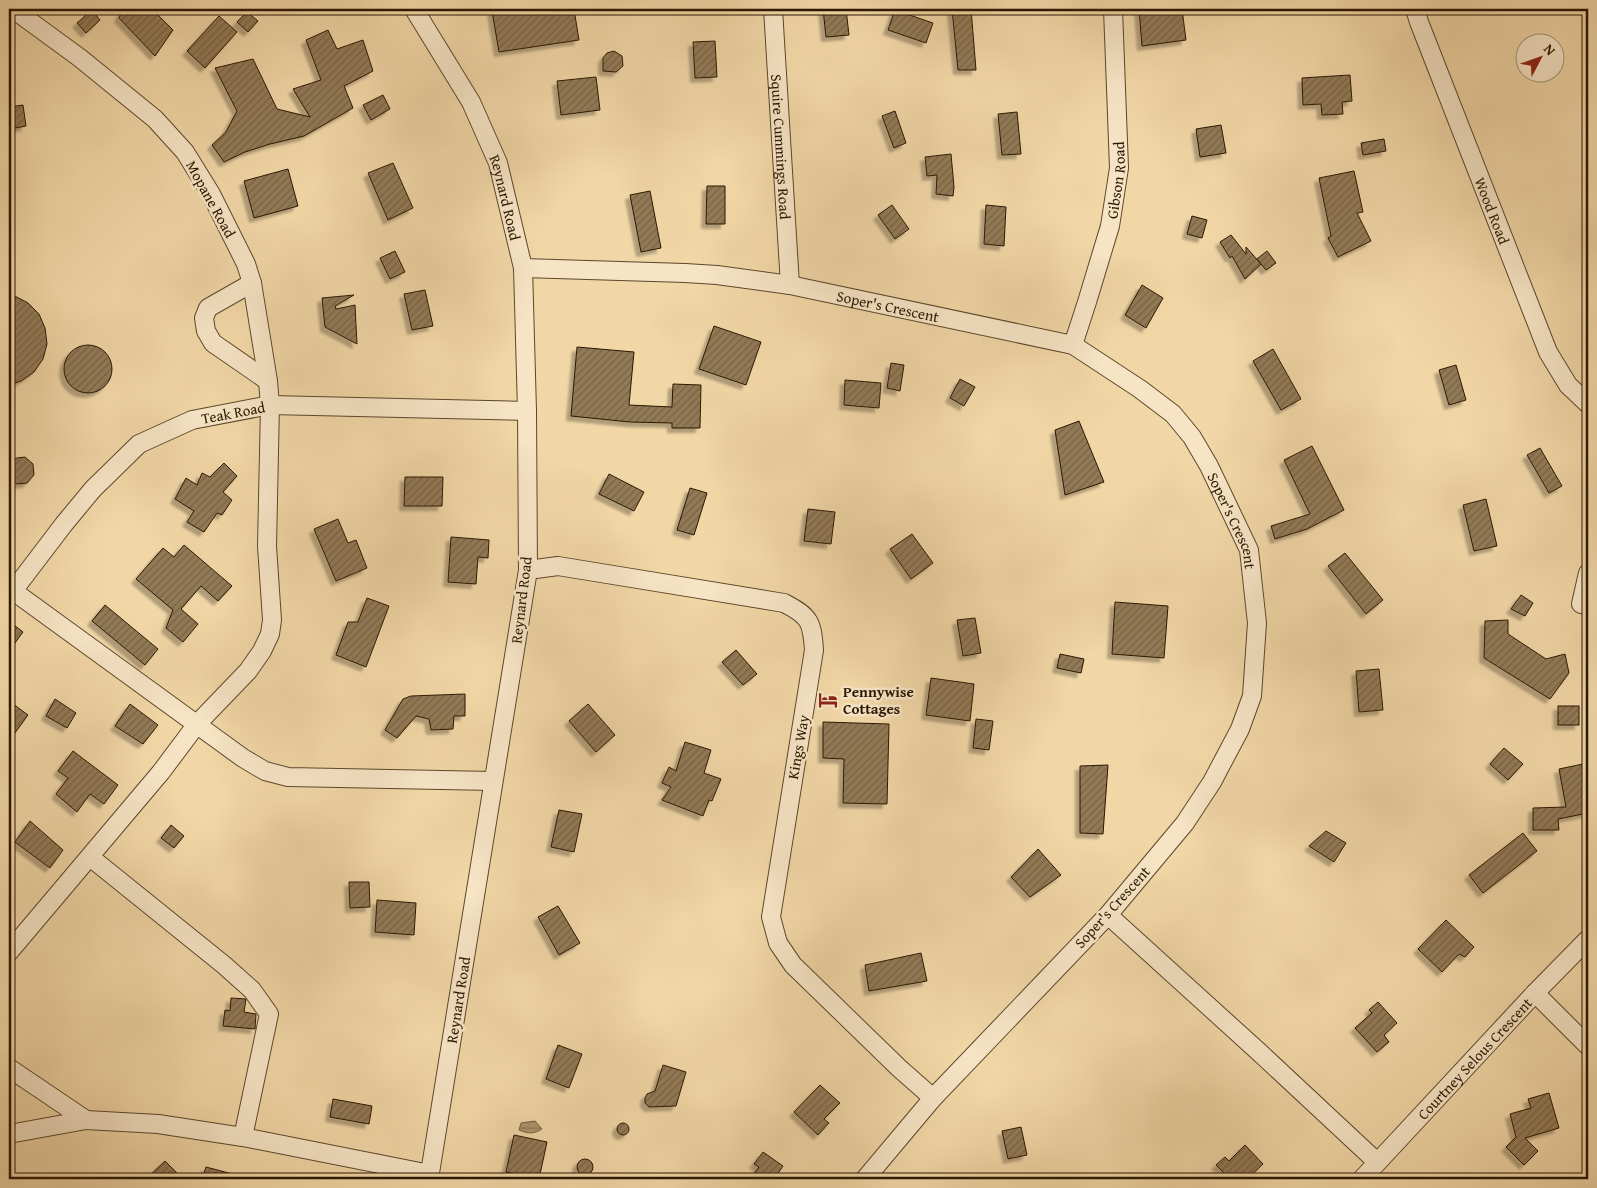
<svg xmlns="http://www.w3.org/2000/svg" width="1597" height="1188" font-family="'Gentium Book Plus',serif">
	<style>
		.water { fill: url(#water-rules); stroke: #7a6343 }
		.building { fill: url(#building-hatch); stroke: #2b1702; filter: url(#shadow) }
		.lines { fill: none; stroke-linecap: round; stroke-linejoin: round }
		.minor-casing { stroke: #5c472b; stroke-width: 20 }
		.minor { stroke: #f6e4c5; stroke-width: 18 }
		.labels { text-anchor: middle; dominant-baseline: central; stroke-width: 5; stroke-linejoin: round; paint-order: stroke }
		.street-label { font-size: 15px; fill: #2b1702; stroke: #f6e4c5 }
		.poi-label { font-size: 15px; font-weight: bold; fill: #2b1702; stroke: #f6e4c5; text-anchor: start }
	</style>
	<defs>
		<pattern id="water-rules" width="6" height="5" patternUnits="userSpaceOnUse" patternTransform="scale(1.25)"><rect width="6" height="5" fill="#ae956e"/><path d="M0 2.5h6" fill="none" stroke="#8e7958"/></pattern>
		<pattern id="building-hatch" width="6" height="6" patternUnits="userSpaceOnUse" patternTransform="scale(1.25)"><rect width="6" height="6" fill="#927a57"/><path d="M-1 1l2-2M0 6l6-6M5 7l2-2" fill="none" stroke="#776346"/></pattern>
		<filter id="shadow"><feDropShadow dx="-4.5" dy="4.5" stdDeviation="1" flood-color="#0004"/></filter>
	</defs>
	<rect width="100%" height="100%" fill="#f1d6a6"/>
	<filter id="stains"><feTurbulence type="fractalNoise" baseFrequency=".004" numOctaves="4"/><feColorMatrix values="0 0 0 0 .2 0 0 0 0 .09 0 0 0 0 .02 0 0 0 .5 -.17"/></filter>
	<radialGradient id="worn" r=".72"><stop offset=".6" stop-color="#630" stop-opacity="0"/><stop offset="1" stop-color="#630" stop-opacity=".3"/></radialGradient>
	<path class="water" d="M535,1121L542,1129C534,1134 528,1134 519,1130L521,1123Z"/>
	<g class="building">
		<polygon points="123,9 152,9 173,30 155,56 119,18"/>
		<polygon points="498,9 574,9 579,40 499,52 492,11"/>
		<polygon points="823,9 846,9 849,35 826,37"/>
		<polygon points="952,9 971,9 976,70 958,70"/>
		<polygon points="1139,9 1182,9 1186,40 1142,46"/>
		<polygon points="92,10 100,20 86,33 77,23"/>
		<polygon points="895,10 933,23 926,43 888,30"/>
		<polygon points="247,12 258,21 248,32 237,22"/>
		<polygon points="219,16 237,32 205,68 187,51"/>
		<polygon points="328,30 337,49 363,40 373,71 344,86 353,108 304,136 270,144 245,152 224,162 212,145 226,132 237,111 215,68 253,59 277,109 310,117 293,89 321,80 306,40"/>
		<polygon points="715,41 717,77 695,78 693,42"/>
		<polygon points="614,51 622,56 623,66 616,72 603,71 603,58 607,53"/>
		<polygon points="1350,75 1352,101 1342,102 1343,114 1322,115 1321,104 1303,105 1302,78"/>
		<polygon points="596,77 600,110 561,115 557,81"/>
		<polygon points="383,95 390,109 371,120 363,105"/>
		<polygon points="23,105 26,126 10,129 9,107"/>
		<polygon points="895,111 906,143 894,148 882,116"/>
		<polygon points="1017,112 1021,154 1002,155 998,114"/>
		<polygon points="1221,125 1226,153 1200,157 1196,129"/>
		<polygon points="1384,139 1386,151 1363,155 1361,143"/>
		<polygon points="951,154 954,187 953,196 936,194 937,175 927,176 925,157"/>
		<polygon points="393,163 413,208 388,220 368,173"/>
		<polygon points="288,169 298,206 254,218 244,181"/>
		<polygon points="1354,171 1363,212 1357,213 1371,241 1338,257 1328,238 1331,236 1319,178"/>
		<polygon points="707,186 725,186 725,224 706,224"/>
		<polygon points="650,191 661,248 641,252 630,195"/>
		<polygon points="892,205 909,229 895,239 878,215"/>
		<polygon points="986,205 1006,207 1004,246 984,244"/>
		<polygon points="1192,216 1207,220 1202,238 1187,234"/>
		<polygon points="1231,235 1246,254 1246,247 1261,264 1245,279 1232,256 1230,258 1220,242"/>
		<polygon points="395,251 405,272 390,279 380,258"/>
		<polygon points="1267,251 1276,263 1266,270 1257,259"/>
		<polygon points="1142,285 1163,298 1146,328 1125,315"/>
		<polygon points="425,290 433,326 412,330 404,294"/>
		<polygon points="9,293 28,303 39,314 45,328 47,344 43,359 34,372 21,381 9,385"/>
		<polygon points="354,295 335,306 336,309 355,305 357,344 325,327 322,298"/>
		<polygon points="714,326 761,342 746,385 699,369"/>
		<circle cx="88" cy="369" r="24"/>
		<polygon points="577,347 634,352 629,405 672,407 673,384 701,385 700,428 672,428 672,423 630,422 571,416"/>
		<polygon points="1273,349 1301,399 1281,410 1253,361"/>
		<polygon points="891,363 904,365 900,391 887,388"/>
		<polygon points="1456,365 1466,400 1449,405 1439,370"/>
		<polygon points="960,379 975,387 964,406 950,398"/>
		<polygon points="845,380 881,383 879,408 844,405"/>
		<polygon points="1079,421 1104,482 1065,495 1055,430"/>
		<polygon points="1312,446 1344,510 1307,529 1275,539 1271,526 1310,514 1284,460"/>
		<polygon points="1540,448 1562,486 1549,493 1527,455"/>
		<polygon points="25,457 33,464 34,475 27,483 17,484 9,477 9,459"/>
		<polygon points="224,463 237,476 223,492 232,500 222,515 217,513 204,532 187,522 194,511 175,499 186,478 197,485 202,473 210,477"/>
		<polygon points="609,474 644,492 634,511 599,494"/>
		<polygon points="405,477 443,477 442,506 404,506"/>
		<polygon points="690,488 707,493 694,535 677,530"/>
		<polygon points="1486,499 1497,546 1474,551 1463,505"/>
		<polygon points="808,509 835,512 831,544 804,541"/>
		<polygon points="338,519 348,543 356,540 367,568 336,581 314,529"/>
		<polygon points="912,534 933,563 911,579 890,549"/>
		<polygon points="451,537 489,540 488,558 478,557 476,584 448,582"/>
		<polygon points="184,545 232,586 218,601 201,586 181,609 198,624 183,642 166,628 173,610 136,579 163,548 174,557"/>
		<polygon points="1345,553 1383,600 1366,614 1328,566"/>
		<polygon points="1521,595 1533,603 1525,616 1511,609"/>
		<polygon points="367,598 389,606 366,667 336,655 348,622 358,622"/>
		<polygon points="1115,602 1168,606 1164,658 1112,654"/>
		<polygon points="105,605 158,649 145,665 92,621"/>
		<polygon points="975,618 981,653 963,656 957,620"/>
		<polygon points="1508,620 1508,634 1546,659 1565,654 1569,673 1550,699 1484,658 1485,621"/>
		<polygon points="9,621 23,632 9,651"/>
		<polygon points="736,650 757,674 743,685 722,662"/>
		<polygon points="1060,654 1084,659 1081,673 1057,668"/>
		<polygon points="1379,669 1383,710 1359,712 1356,671"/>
		<polygon points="931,678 974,684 970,721 926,715"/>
		<polygon points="465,694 465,716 454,716 453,729 431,730 429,719 416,716 397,738 385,730 403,699 411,696"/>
		<polygon points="55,699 76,713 67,728 46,716"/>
		<polygon points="9,701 28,715 9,741"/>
		<polygon points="130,704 158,725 143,744 115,726"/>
		<polygon points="588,704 615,735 596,752 569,721"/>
		<rect x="1558" y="706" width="21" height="19"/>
		<polygon points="976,719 993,721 989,750 973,748"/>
		<polygon points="823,722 889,724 887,804 843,803 844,759 823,758"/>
		<polygon points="685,742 711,750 704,773 721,779 712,801 709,800 703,816 662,800 671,787 662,783 669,767 676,771"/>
		<polygon points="1504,748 1523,764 1508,780 1490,764"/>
		<polygon points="73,751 118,785 104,804 90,794 77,812 56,794 68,778 58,771"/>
		<polygon points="1583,764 1588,792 1588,813 1558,819 1559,830 1533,830 1533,808 1566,807 1559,769"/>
		<polygon points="1108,765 1103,834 1080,833 1080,766"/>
		<polygon points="559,810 582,814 574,852 551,847"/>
		<polygon points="30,821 63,850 50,868 15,842"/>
		<polygon points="171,825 184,836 174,848 161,838"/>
		<polygon points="1326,831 1346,843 1334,862 1309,846"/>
		<polygon points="1523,833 1537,851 1483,893 1469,875"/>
		<polygon points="1038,849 1061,875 1030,897 1011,877"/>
		<polygon points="349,882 369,882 370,907 350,908"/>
		<polygon points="377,900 416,903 414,935 375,932"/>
		<polygon points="558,906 580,943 559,955 538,917"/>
		<polygon points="1446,920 1474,947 1465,957 1459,954 1442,972 1418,949"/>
		<polygon points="921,953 927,981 869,991 865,965"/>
		<polygon points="231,998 246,999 244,1012 256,1014 255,1029 223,1026 225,1010 230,1011"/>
		<polygon points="1378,1002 1397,1023 1384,1035 1389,1042 1377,1052 1355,1028 1372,1013 1369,1010"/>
		<polygon points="558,1045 582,1054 569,1088 546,1079"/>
		<polygon points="663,1065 686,1072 676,1106 649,1107 645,1103 645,1098 647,1094 655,1091"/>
		<polygon points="820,1085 840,1103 824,1119 829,1123 818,1135 794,1112"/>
		<polygon points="1549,1093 1559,1128 1525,1138 1538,1151 1524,1165 1506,1147 1516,1137 1510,1114 1531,1108 1528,1099"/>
		<polygon points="333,1099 372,1106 369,1124 330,1117"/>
		<circle cx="623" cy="1129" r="6"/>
		<polygon points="1021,1127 1027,1155 1008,1159 1002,1131"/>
		<polygon points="514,1135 547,1142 539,1179 506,1172"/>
		<polygon points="1245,1145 1263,1164 1247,1179 1230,1179 1216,1165 1225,1157 1229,1161"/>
		<polygon points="763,1152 783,1166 774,1179 750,1179 759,1167 754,1164"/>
		<circle cx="585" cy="1167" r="8"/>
		<polygon points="165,1161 183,1179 146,1179"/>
		<polygon points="206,1167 240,1176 239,1179 202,1179"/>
	</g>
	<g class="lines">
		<g class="minor-casing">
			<g id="minor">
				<path id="s1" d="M414,9L471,102L498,163L523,268L527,411L528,570L429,1179"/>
				<path id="s2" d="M773,9L790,285"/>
				<path id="s3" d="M1415,9L1419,22L1548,352L1568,385L1588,404"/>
				<path id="s4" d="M523,268L685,273L717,275L790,285L1073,345L1140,389L1173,414L1192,437L1209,466L1249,550L1257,623L1252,696L1240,729L1212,782L1185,823L1108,915L933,1098L865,1179"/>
				<polyline points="252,283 208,308 204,318 206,331 213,343 268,381"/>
				<path id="s5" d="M1073,345L1087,302L1110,226L1119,168L1113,9"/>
				<path d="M528,570L558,566L784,603C810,616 812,622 814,650L771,917L778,943L793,965L899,1068L933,1098"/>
				<polyline points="9,588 243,758 265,771 288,777 493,781"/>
				<path id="s6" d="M13,591L64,524L93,489L139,444L192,420L270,405L527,411"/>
				<polyline points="1581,604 1588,573"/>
				<polyline points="90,857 224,965 252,990 269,1014 243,1137"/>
				<polyline points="1108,915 1259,1052 1377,1162"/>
				<polyline points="9,952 161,772 197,724 248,671 262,651 270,634 272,620 267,546 270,405 268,381 252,283 246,264 211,194 185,152 155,119 80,58 13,9"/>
				<polyline points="1535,993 1588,1046"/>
				<polyline points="9,1068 86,1120"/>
				<polyline points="9,1134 86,1120 158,1124 243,1137 430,1174"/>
				<path id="s7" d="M1362,1179L1535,993L1588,939"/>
			</g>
		</g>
		<use href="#minor" class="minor"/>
	</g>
	<defs>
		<g id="hotel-bare" transform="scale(1.5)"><path d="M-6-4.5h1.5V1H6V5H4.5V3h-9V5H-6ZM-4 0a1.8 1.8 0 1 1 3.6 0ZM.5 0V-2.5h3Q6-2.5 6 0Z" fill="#8f2418" stroke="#f6e4c5" stroke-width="2.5" paint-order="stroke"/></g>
	</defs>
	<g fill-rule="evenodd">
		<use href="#hotel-bare" x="828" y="700"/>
	</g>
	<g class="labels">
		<g class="street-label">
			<text stroke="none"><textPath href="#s2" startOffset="138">Squire Cummings Road</textPath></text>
			<text stroke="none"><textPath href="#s5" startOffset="171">Gibson Road</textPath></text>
			<text stroke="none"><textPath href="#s1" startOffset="211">Reynard Road</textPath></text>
			<text transform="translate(211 199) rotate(61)">Mopane Road</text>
			<text stroke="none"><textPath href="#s3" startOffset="216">Wood Road</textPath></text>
			<text stroke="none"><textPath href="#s4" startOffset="368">Soper's Crescent</textPath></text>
			<text stroke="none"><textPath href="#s6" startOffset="294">Teak Road</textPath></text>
			<text stroke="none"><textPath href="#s4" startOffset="802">Soper's Crescent</textPath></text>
			<text transform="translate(521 600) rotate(-83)">Reynard Road</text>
			<text transform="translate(798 747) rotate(-80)">Kings Way</text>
			<text transform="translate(1112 907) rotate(-48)">Soper's Crescent</text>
			<text transform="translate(458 1000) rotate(-81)">Reynard Road</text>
			<text stroke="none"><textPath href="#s7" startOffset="165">Courtney Selous Crescent</textPath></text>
		</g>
		<g class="poi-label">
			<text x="843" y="691">Pennywise<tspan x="843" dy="17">Cottages</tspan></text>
		</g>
	</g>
	<rect width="1597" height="1188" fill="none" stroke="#f1d6a6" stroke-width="30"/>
	<rect x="10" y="10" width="1577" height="1168" fill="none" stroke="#2b1702" stroke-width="2.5"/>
	<rect x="15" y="15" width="1567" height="1158" fill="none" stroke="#2b1702"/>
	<g transform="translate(1540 58) rotate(49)"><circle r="24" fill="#f6e4c5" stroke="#a59277"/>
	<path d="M0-4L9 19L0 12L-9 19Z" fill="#8f2418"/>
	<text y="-8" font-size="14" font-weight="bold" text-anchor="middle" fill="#2b1702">N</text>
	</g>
	<rect width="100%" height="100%" filter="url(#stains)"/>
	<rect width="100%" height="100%" fill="url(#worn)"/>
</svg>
